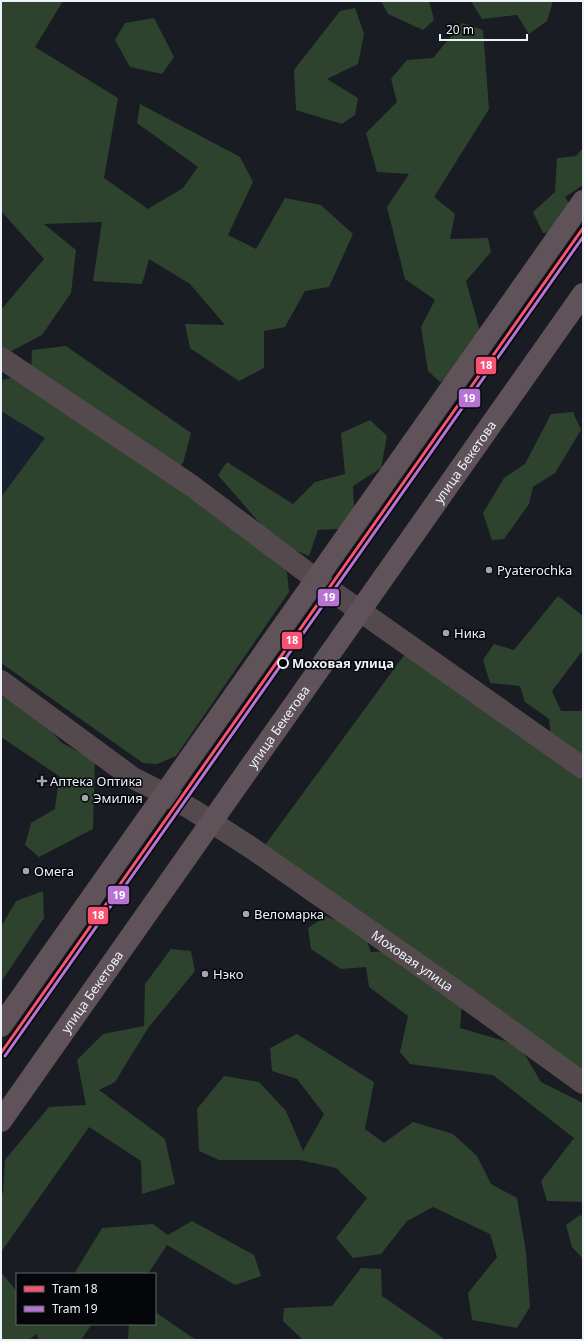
<svg xmlns="http://www.w3.org/2000/svg" width="584" height="1341" font-family="'Noto Sans',sans-serif">
	<style>
		.built { fill: #181f2f }
		.green { fill: #2d432d }
		.lines { fill: none; stroke-linecap: round; stroke-linejoin: round }
		.minor { stroke: #544a4e; stroke-width: 22 }
		.major { stroke: #605259; stroke-width: 22 }
		.tram-1-casing { stroke: #04060a; stroke-width: 6 }
		.tram-2-casing { stroke: #04060a; stroke-width: 6 }
		.tram-1 { stroke: #f65372; stroke-width: 3 }
		.tram-2 { stroke: #b673d3; stroke-width: 3 }
		.poi-dot { fill: #a3a6af; stroke: #04060a; stroke-width: 1.5 }
		.stop-dot { fill: #04060a; stroke: #edf1fa; stroke-width: 2 }
		.labels { text-anchor: middle; dominant-baseline: central; stroke-width: 3; stroke-linejoin: round; paint-order: stroke }
		.street-label { font-size: 13px; fill: #edf1fa; stroke: #04060a }
		.poi-label { font-size: 13px; fill: #edf1fa; stroke: #04060a; text-anchor: start }
		.stop-label { font-size: 13px; font-weight: bold; fill: #edf1fa; stroke: #04060a; text-anchor: start }
		.line-badge { stroke: #04060a; stroke-width: 1.5 }
		.badge-label { font-size: 11px; text-anchor: middle; font-weight: bold; fill: #fff }
	</style>
	<rect width="100%" height="100%" fill="#191c23"/>
	<polygon class="built" points="1,367 65,411 1,497"/>
	<g class="green">
		<polygon points="1,1 63,1 35,47 118,98 104,178 148,209 183,188 198,167 137,123 140,104 240,157 253,182 228,235 256,249 285,198 321,205 353,234 329,287 305,291 285,327 264,331 264,368 239,381 190,348 185,324 225,325 190,284 149,259 142,284 93,281 102,222 44,224 76,250 71,293 42,335 4,355 1,353 1,310 44,259 1,211"/>
		<polygon points="381,1 429,1 434,20 423,30 388,14"/>
		<polygon points="471,1 553,1 547,21 529,34 517,15 482,19"/>
		<polygon points="355,8 364,34 358,64 327,79 358,98 355,115 342,124 296,110 294,70 340,11"/>
		<polygon points="154,18 174,57 162,74 130,67 115,40 125,23"/>
		<polygon points="462,23 483,30 489,109 434,197 455,214 450,239 488,238 491,252 466,281 481,335 460,371 440,382 428,371 421,327 435,300 405,279 387,207 409,174 377,172 366,133 397,102 391,79 407,60 433,58"/>
		<polygon points="583,148 583,185 565,197 574,212 567,232 543,233 533,212 555,192 557,158 576,156"/>
		<polygon points="66,346 191,433 183,463 166,480 279,562 287,572 289,592 176,756 157,764 143,763 1,663 1,497 45,438 1,411 1,387 3,380 31,373 32,350"/>
		<polygon points="573,412 581,430 555,473 533,487 529,504 504,539 492,540 483,513 504,478 525,464 551,414"/>
		<polygon points="370,420 387,436 381,468 353,486 355,528 318,530 309,556 276,542 218,475 227,462 293,504 315,482 345,474 341,433"/>
		<polygon points="558,596 583,616 583,650 552,691 561,711 583,711 583,760 551,737 549,719 525,702 520,686 490,683 483,660 494,644 514,650"/>
		<polygon points="405,654 583,780 583,1074 265,845"/>
		<polygon points="1,696 33,710 62,743 95,760 93,829 39,857 25,845 31,823 55,809 59,776 1,737"/>
		<polygon points="43,891 44,918 1,982 1,927 16,901"/>
		<polygon points="326,916 364,933 371,952 388,951 462,1002 460,1028 519,1045 541,1082 583,1103 583,1202 547,1201 541,1181 574,1138 493,1075 410,1064 400,1052 408,1016 369,987 366,967 341,969 311,949 308,928"/>
		<polygon points="171,949 191,951 195,971 148,1028 115,1082 99,1090 165,1139 175,1184 142,1194 141,1161 89,1127 1,1252 1,1194 3,1193 5,1160 49,1107 86,1105 77,1060 103,1034 144,1026 145,984"/>
		<polygon points="297,1034 374,1082 365,1129 384,1143 413,1122 453,1134 477,1156 491,1184 517,1198 526,1252 530,1307 517,1328 472,1320 468,1293 497,1257 490,1234 433,1207 407,1221 381,1254 353,1258 336,1238 367,1198 336,1168 300,1160 219,1160 199,1151 197,1109 224,1076 259,1082 286,1111 303,1151 324,1114 297,1079 272,1071 270,1048"/>
		<polygon points="580,1215 583,1217 583,1259 572,1247 566,1225"/>
		<polygon points="192,1221 254,1255 261,1276 235,1285 167,1245 148,1274 74,1274 102,1228 153,1224 168,1235"/>
		<polygon points="361,1268 381,1269 382,1296 443,1338 442,1340 303,1340 283,1321 284,1308 332,1306"/>
		<polygon points="1,1272 17,1292 17,1324 92,1324 81,1340 39,1340 36,1334 29,1340 1,1340"/>
		<polygon points="155,1312 196,1340 128,1340 129,1324 155,1324"/>
	</g>
	<g class="lines">
		<g class="minor">
			<polyline points="1,358 192,486 329,589 583,768"/>
			<path id="s1" d="M1,681L133,778L165,794L193,810L253,849L456,991L583,1083"/>
		</g>
		<g class="major">
			<polyline points="1,1026 583,201"/>
			<path id="s2" d="M1,1121L583,294"/>
		</g>
		<g class="tram-1-casing">
			<polyline id="tram-1" points="1,1053 583,228"/>
		</g>
		<g class="tram-2-casing">
			<polyline id="tram-2" points="5,1056 583,237"/>
		</g>
		<use href="#tram-1" class="tram-1"/>
		<use href="#tram-2" class="tram-2"/>
	</g>
	<g class="poi-dot">
		<circle cx="489" cy="570" r="4"/>
		<circle cx="446" cy="633" r="4"/>
		<path d="M40 775h4v4h4v4h-4v4h-4v-4h-4v-4h4z"/>
		<circle cx="85" cy="798" r="4"/>
		<circle cx="26" cy="871" r="4"/>
		<circle cx="246" cy="914" r="4"/>
		<circle cx="205" cy="974" r="4"/>
	</g>
	<circle class="stop-dot" cx="283" cy="663" r="5"/>
	<g class="labels">
		<g class="street-label">
			<text stroke="none"><textPath href="#s2" startOffset="806">улица Бекетова</textPath></text>
			<text stroke="none"><textPath href="#s2" startOffset="482">улица Бекетова</textPath></text>
			<text stroke="none"><textPath href="#s1" startOffset="498">Моховая улица</textPath></text>
			<text stroke="none"><textPath href="#s2" startOffset="158">улица Бекетова</textPath></text>
		</g>
		<g class="poi-label">
			<text x="497" y="570">Pyaterochka</text>
			<text x="454" y="633">Ника</text>
			<text x="50" y="781">Аптека Оптика</text>
			<text x="93" y="798">Эмилия</text>
			<text x="34" y="871">Омега</text>
			<text x="254" y="914">Веломарка</text>
			<text x="213" y="974">Нэко</text>
		</g>
		<g class="stop-label">
			<text x="292" y="663">Моховая улица</text>
		</g>
	</g>
	<g class="line-badge">
		<rect x="475" y="356" width="22" height="19" rx="4" fill="#f65372"/>
		<rect x="458" y="388" width="23" height="20" rx="4" fill="#b673d3"/>
		<rect x="317" y="588" width="23" height="19" rx="4" fill="#b673d3"/>
		<rect x="281" y="631" width="22" height="19" rx="4" fill="#f65372"/>
		<rect x="107" y="885" width="23" height="20" rx="4" fill="#b673d3"/>
		<rect x="87" y="906" width="22" height="19" rx="4" fill="#f65372"/>
	</g>
	<g class="badge-label">
		<text x="486" y="369">18</text>
		<text x="469" y="402">19</text>
		<text x="329" y="601">19</text>
		<text x="292" y="644">18</text>
		<text x="119" y="899">19</text>
		<text x="98" y="919">18</text>
	</g>
	<rect width="584" height="1341" fill="none" stroke="#edf1fa" stroke-width="4"/>
	<rect x="16" y="1273" width="140" height="52" fill="#04060a" stroke="#61646a"/>
	<rect x="24" y="1286" width="20" height="6" fill="#f65372" stroke="#61646a"/>
	<text x="52" y="1293" font-size="12" fill="#edf1fa">Tram 18</text>
	<rect x="24" y="1306" width="20" height="6" fill="#b673d3" stroke="#61646a"/>
	<text x="52" y="1313" font-size="12" fill="#edf1fa">Tram 19</text>
	<path d="M440 34v6h87v-6" fill="none" stroke="#edf1fa" stroke-width="2"/>
	<text x="446" y="34" font-size="12" fill="#edf1fa" stroke="#04060a" stroke-width="3" paint-order="stroke">20 m</text>
</svg>
